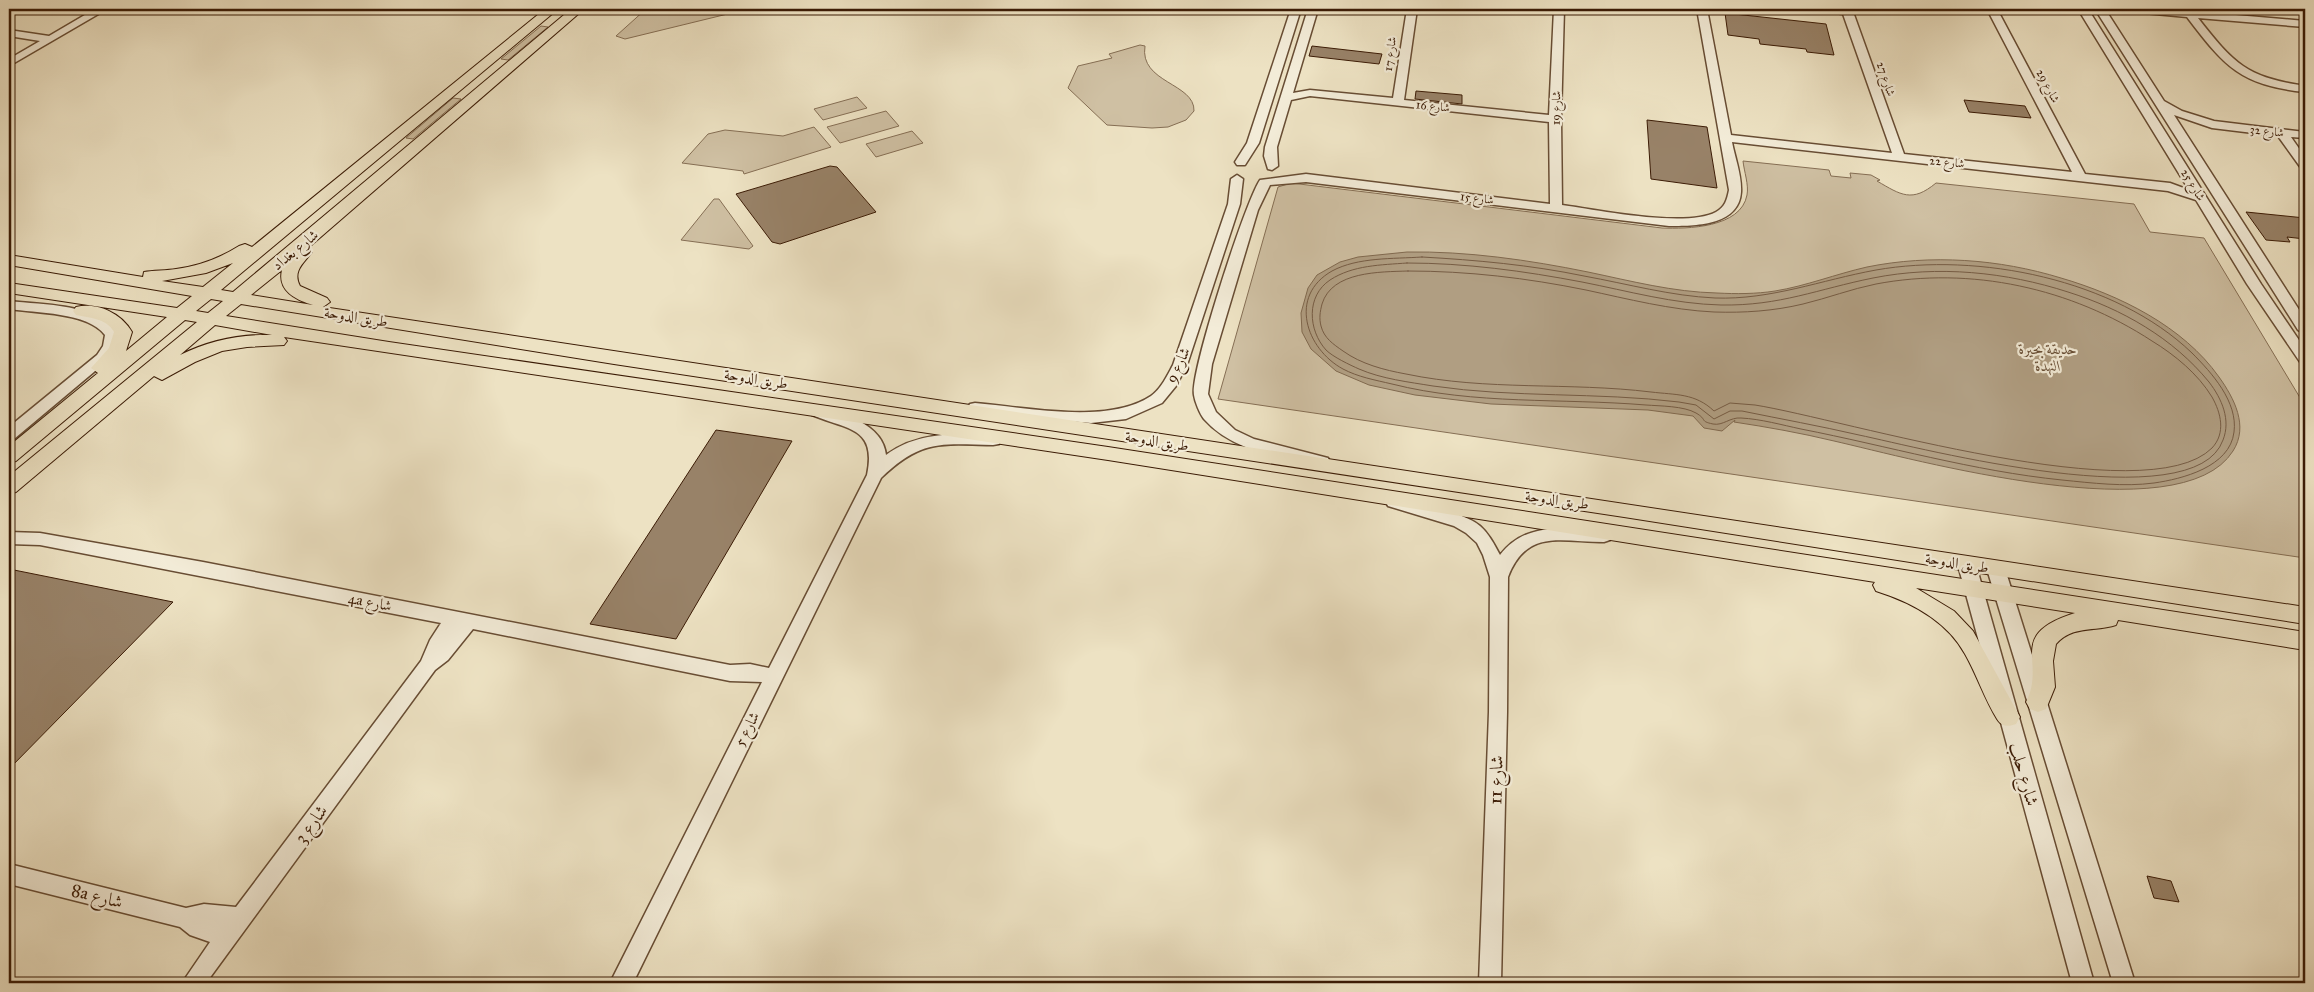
<svg xmlns="http://www.w3.org/2000/svg" width="2314" height="992" viewBox="0 0 2314 992" font-family="'IM FELL Great Primer',Amiri,serif">
<style>
.green{fill:#cfc0a3;stroke:#856e54}
.water{fill:#b09e82;stroke:#816a50}
.lines{fill:none;stroke-linecap:round;stroke-linejoin:round}
.shore{stroke:#765c44;stroke-width:1}
.building{fill:#988268;stroke:#3b1b05}
.minor-casing{stroke:#684d34;stroke-width:3}
.major-casing{stroke:#3b1b05;stroke-width:2}
.minor{fill:#f3ecd8;fill-rule:evenodd}
.major{fill:#ede2c3;fill-rule:evenodd}
.labels{text-anchor:middle;dominant-baseline:central;stroke-width:4.5;stroke-linejoin:round;paint-order:stroke}
.far-street-label{font-size:12px;fill:#3b1b05;stroke:#f3ecd8}
.street-label{font-size:15px;fill:#3b1b05;stroke:#f3ecd8}
.park-label{font-size:15px;font-style:italic;fill:#674d34;stroke:#f3ecd8}
.near-street-label{font-size:18px;fill:#3b1b05;stroke:#f3ecd8}
</style>
<rect width="100%" height="100%" fill="#ede2c3"/>
<filter id="stains"><feTurbulence type="fractalNoise" baseFrequency=".004" numOctaves="4"/><feColorMatrix values="0 0 0 0 .2 0 0 0 0 .09 0 0 0 0 .02 0 0 0 .5 -.17"/></filter>
<radialGradient id="worn" r=".72"><stop offset=".6" stop-color="#630" stop-opacity="0"/><stop offset="1" stop-color="#630" stop-opacity=".3"/></radialGradient>
<path class="green" d="M646,9h102l-123,30 -9,-3z
M541,26l7,1 -40,33 -7,-1z
M1140,45l5,1c-6,37 50,37 49,65l-8,9 -18,7 -16,1 -45,-3 -39,-37 10,-22 34,-8 -3,-4z
M857,97l10,11 -44,12 -9,-11z
M453,98l8,1 -48,40 -7,-1z
M886,111l13,15 -59,17 -13,-16z
M814,127l17,20 -87,27 -1,-3 -61,-8 26,-29 17,-4 58,6z
M912,131l11,12 -47,14 -10,-13z
M1743,161l86,9 2,6 20,2 -1,-5 21,2 9,5 -3,1c24,14 35,22 59,2l198,21 16,28 54,6 101,168v152l-1087,-159 60,-212 13,-4 371,45c25,1 79,0 85,-33 2,-10 -3,-24 -4,-34z
M714,199h5l34,47 -4,3 -68,-9z"/>
<path class="water" d="M1407,252c60,-1 122,8 181,20 43,9 85,20 129,21 19,1 39,1 58,-2 31,-5 61,-17 92,-24 64,-13 132,-8 194,11 58,17 122,48 158,99 15,21 30,49 14,74 -52,83 -320,8 -399,-10 -33,-8 -67,-14 -100,-19l1,-2 -13,11 -18,-3 -11,-12 -45,-6 -157,-6 -76,-9 -46,-10 -33,-14 -25,-22 -9,-17 -1,-19 7,-25 9,-13 23,-13 18,-5z"/>
<g class="lines">
<path class="shore" d="M1422,257c54,3 109,8 162,19 44,8 87,20 131,22 56,2 106,-18 161,-28 102,-18 239,9 316,83 20,20 46,49 42,79 -4,35 -52,47 -80,51 -30,4 -62,0 -92,-3 -89,-9 -174,-34 -261,-51 -19,-4 -40,-10 -60,-11 -11,-1 -18,8 -28,6 -14,-3 -5,-4 -17,-11 -12,-7 -36,-7 -50,-8 -85,-7 -171,0 -254,-21 -17,-4 -34,-7 -49,-15 -37,-20 -55,-73 -11,-98 26,-14 61,-12 90,-14z
M1407,263c59,0 117,8 175,19 46,9 92,22 139,23 59,1 97,-16 152,-27 65,-13 133,-6 195,14 54,17 105,46 141,90 13,17 22,38 14,58 -28,80 -302,8 -364,-5 -39,-9 -78,-16 -117,-24h-12l-16,8 -18,-14 -17,-3c-82,-10 -165,-4 -246,-16 -24,-4 -51,-7 -74,-17 -9,-4 -26,-12 -33,-19 -18,-20 -20,-54 4,-70 23,-15 51,-15 77,-17z
M1408,271c60,0 119,7 178,19 42,9 85,20 128,22 30,1 60,-1 89,-8 25,-6 48,-15 73,-20 95,-18 195,4 276,57 23,14 46,33 60,56 9,16 14,36 0,51 -65,65 -369,-29 -457,-43l-25,-2 -16,8c-19,-18 -38,-16 -63,-19 -82,-10 -164,-1 -245,-18 -22,-4 -45,-10 -63,-23 -10,-7 -19,-13 -22,-25 -2,-8 -1,-14 1,-22 10,-33 58,-32 86,-33z"/>
</g>
<path class="building" d="M1725,13l101,11 8,31 -27,-3 -1,-3 -46,-5 -1,-5 -31,-4z
M1312,46l70,8 -3,10 -70,-8z
M1416,91l46,4v9l-47,-5z
M1964,100l61,6 6,12 -62,-6z
M1647,120l60,7 10,61 -66,-9z
M830,166l7,1 39,45 -96,32 -8,-2 -36,-48z
M2246,212l59,6v21l-18,-2 3,5 -24,-2z
M716,430l76,11 -116,198 -86,-15z
M9,569l164,33 -164,167z
M2147,876l24,5 8,21 -25,-4z"/>
<g class="lines">
<g class="minor-casing">
<path id="minor" d="M95,9h12l-98,57v-7l31,-18 -31,-5v-6l40,6z
M1291,9h10l-42,134 -14,22h-8l-2,-3 12,-19z
M1308,9h10l-25,84 17,-3 83,8 14,-89h10l-13,91 145,15 5,-106h10l-3,110 1,86c36,5 124,23 154,7 9,-5 11,-12 13,-22l-32,-181h10l24,126 161,18 -49,-139 -18,-2 -5,-3h32l52,145 168,18 -85,-163h10l88,165 85,9 19,7 -111,-181h10l173,275 44,65v15l-5,-2 -53,-78 -51,-84 -28,-9 -436,-49c3,16 10,34 9,50 -2,34 -47,34 -72,34l-363,-44 -36,3 -12,25 -46,154 -4,30 8,18 19,18 19,9 74,19 2,4 -2,4 -6,2c-40,-11 -89,-16 -118,-49 -4,-5 -9,-17 -10,-24 -4,-22 51,-193 66,-215l46,-6 244,30 -1,-82 -239,-26 -19,4 -14,47 1,19 -6,4 -4,-1 -4,-13 1,-9z
M2095,9h10l59,92 18,10 32,10 91,11v6l-14,-1 14,20v12l-4,-1 -23,-32 -66,-8 -38,-13 131,204v15l-7,-4z
M2128,9h38l139,12v6l-107,-9c36,46 48,59 107,68v6c-65,-7 -80,-25 -118,-75l-54,-5z
M1237,175l6,4 -3,25 -53,161 -11,21 -14,17 -36,16 -35,4 -121,-11 -3,-4 3,-4 5,-1c50,4 133,22 176,-7 10,-7 16,-20 22,-31l55,-161 3,-25z
M9,301c35,4 89,2 110,34l-2,11 -10,15 -93,78 -5,1v-13l88,-72 6,-9 2,-11c-17,-23 -70,-22 -96,-26z
M817,406c26,7 66,18 69,49 33,-24 68,-21 107,-20l6,1 2,4 -2,4 -6,1c-52,-1 -72,-6 -112,33l-248,505h-23l152,-301 -32,-1 -257,-52 -25,31 -13,10 -229,313h-24l28,-41 -20,-7 -10,-8 -171,-43v-20l177,44 18,-4 32,3 185,-246 9,-21 11,-17 -401,-78 -31,-1v-12l31,1 163,29 527,103 20,-1 19,4 98,-193c10,-48 -19,-45 -55,-60l-3,-4 3,-4z
M1394,496c22,7 70,16 86,30 9,8 14,18 20,29 27,-35 65,-25 104,-25l6,2 2,4 -2,4 -6,2c-43,0 -77,-14 -96,35l-1,135 -6,271h-22l10,-271 1,-135 -7,-22 -6,-12 -11,-10 -12,-7 -66,-20 -2,-4 2,-4z
M1967,559l6,1 3,5 118,418h-22l-114,-418 3,-5z
M1996,562l6,2 3,5 130,414h-22l-126,-414 3,-5z"/>
</g>
<g class="major-casing">
<path id="major" d="M545,9h13l-337,281 12,2 338,-283h13l-276,239 4,4c-8,11 -20,19 -12,34l27,12 3,4 -7,5 1982,300v17l-681,-107 -1010,-153 -373,-60 -15,12 163,26 719,105 1197,185v18l-187,-30 -2,5c-22,7 -43,0 -60,19l-3,17 2,26 -9,22 -8,3 -8,-3 -4,-7c21,-41 -21,-67 49,-89l-159,-25 38,23 19,20 47,86 -4,7c-8,3 -14,3 -19,-5 -13,-21 -20,-44 -32,-65 -18,-33 -54,-52 -89,-63l-3,-6 2,-3 -767,-122 -824,-123 3,4 -3,4 -37,2 -25,4 -27,11 -33,18 -8,-4 -138,116 -7,2v-18l188,-154 -12,-2 -169,141 -7,2v-17l89,-73 -7,-5 18,-20 5,-16c-8,-14 -24,-14 -38,-17l-3,-4 3,-4c21,-5 45,6 56,25l-6,19 41,-34 -158,-24v-10l168,25 15,-12 -183,-31v-10l134,22 1,-5c10,-2 21,-1 32,-3 23,-3 44,-11 63,-23l6,-2 7,3zM233,263l-30,24 -41,-6 44,-8zM282,270c-5,21 14,30 31,35l-62,-10zM211,299l12,2 -15,12 -12,-2zM215,325l57,10c-32,-1 -64,6 -92,20z"/>
</g>
<use href="#minor" class="minor"/>
<use href="#major" class="major"/>
</g>
<g class="labels">
<g class="far-street-label">
<text transform="translate(1390 54) rotate(-83)">شارع 17</text>
<text transform="translate(1886 79) rotate(71)">شارع 27</text>
<text transform="translate(2048 86) rotate(62)">شارع 29</text>
<text transform="translate(1433 106) rotate(6)">شارع 16</text>
<text transform="translate(1556 108) rotate(-89)">شارع 19</text>
<text transform="translate(2267 131) rotate(6)">شارع 32</text>
<text transform="translate(1947 162) rotate(6)">شارع 22</text>
<text transform="translate(2193 185) rotate(58)">شارع 25</text>
<text transform="translate(1477 198) rotate(7)">شارع 15</text>
</g>
<g class="street-label">
<text transform="translate(295 250) rotate(-39)">شارع بغداد</text>
<text transform="translate(356 317) rotate(9)">طريق الدوحة</text>
<text transform="translate(1178 365) rotate(-65)">شارع 9</text>
<text transform="translate(756 379) rotate(9)">طريق الدوحة</text>
<text transform="translate(1157 441) rotate(9)">طريق الدوحة</text>
<text transform="translate(1557 500) rotate(8)">طريق الدوحة</text>
<text transform="translate(1957 563) rotate(9)">طريق الدوحة</text>
<text transform="translate(370 602) rotate(11)">4a شارع</text>
<text transform="translate(747 729) rotate(-63)">شارع 5</text>
</g>
<g class="park-label">
<text x="2048" y="349">حديقة بحيرة<tspan x="2048" dy="17">النهدة</tspan></text>
</g>
<g class="near-street-label">
<text transform="translate(2024 774) rotate(74)">شارع حلب</text>
<text transform="translate(1496 780) rotate(-88)">شارع 11</text>
<text transform="translate(311 824) rotate(-54)">شارع 3</text>
<text transform="translate(97 896) rotate(14)">8a شارع</text>
</g>
</g>
<rect width="2314" height="992" fill="none" stroke="#ede2c3" stroke-width="30"/>
<rect x="10" y="10" width="2294" height="972" fill="none" stroke="#3b1b05" stroke-width="2.5"/>
<rect x="15" y="15" width="2284" height="962" fill="none" stroke="#3b1b05"/>
<rect width="100%" height="100%" filter="url(#stains)"/>
<rect width="100%" height="100%" fill="url(#worn)"/>
</svg>
